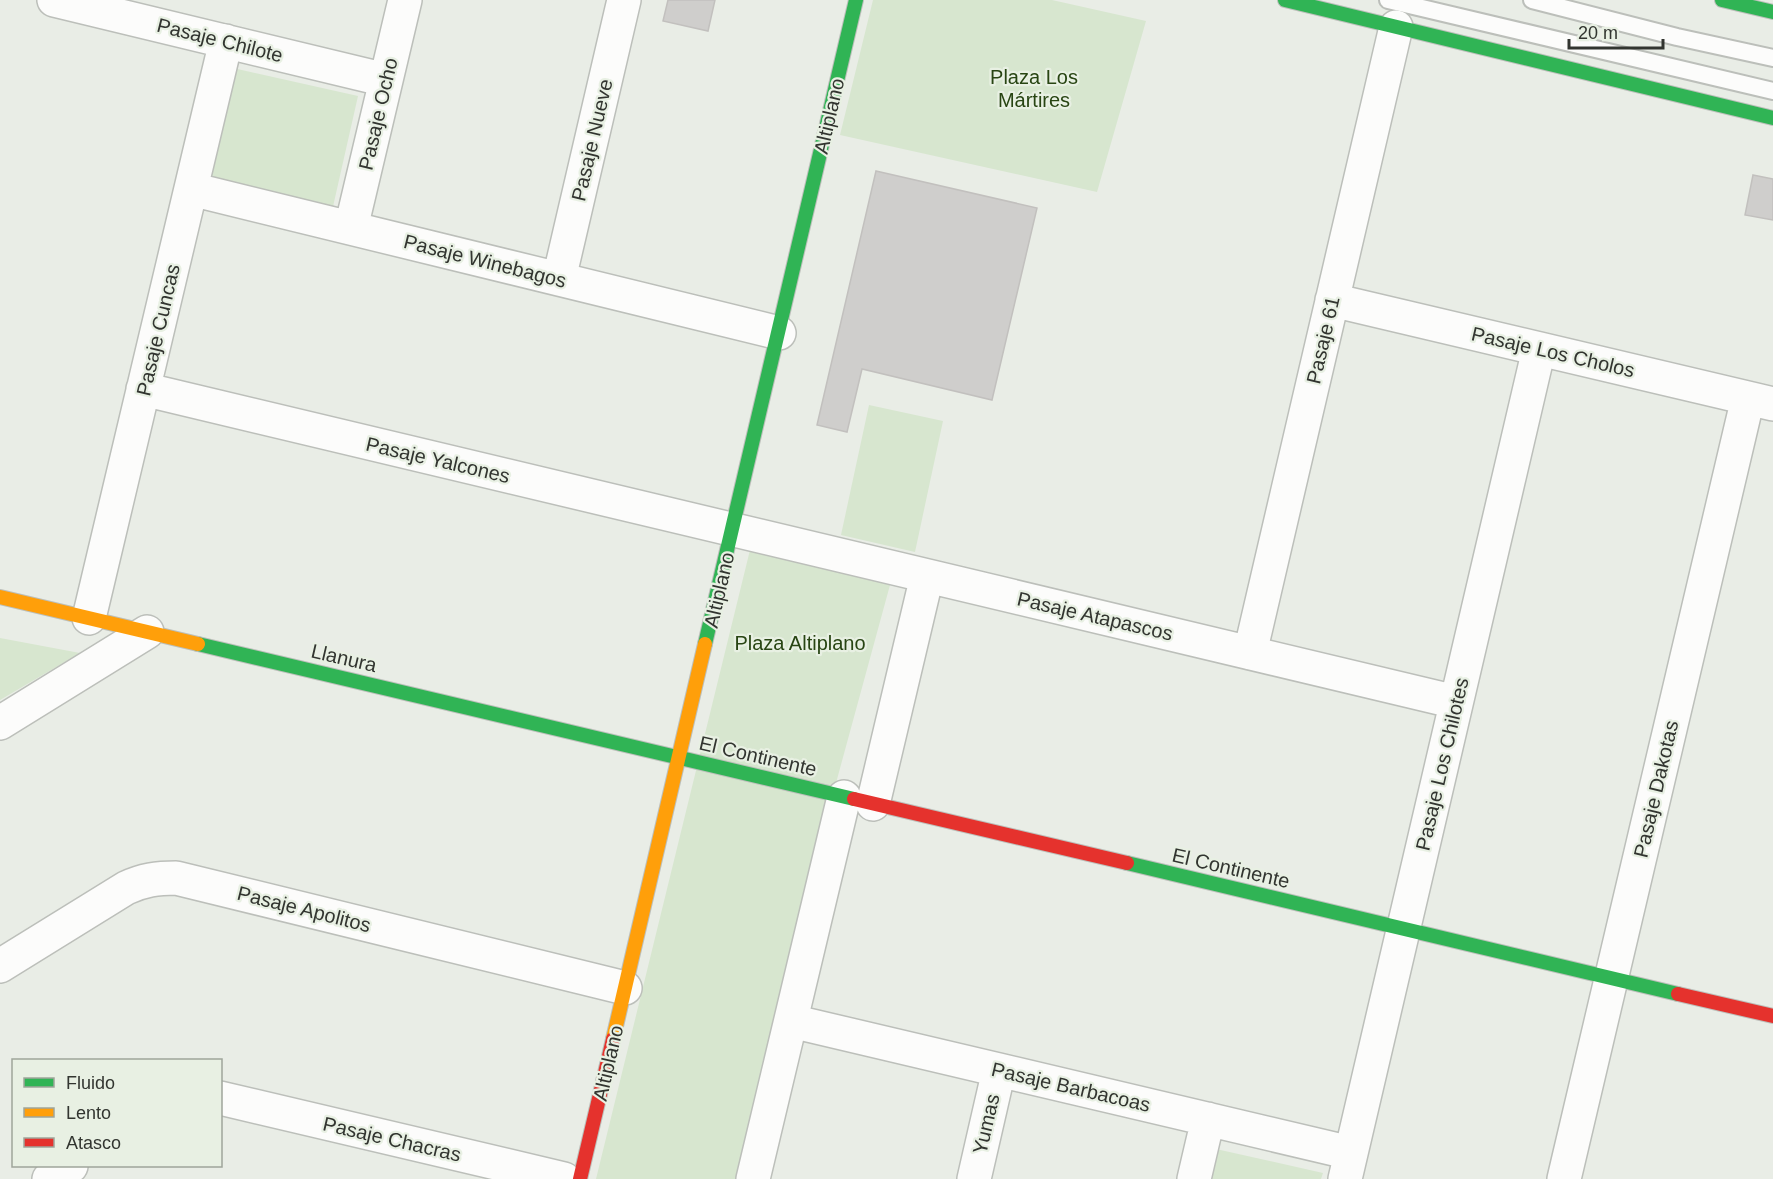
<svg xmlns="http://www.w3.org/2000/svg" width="1773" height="1179" viewBox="0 0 1773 1179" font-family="Helvetica,sans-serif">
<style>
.green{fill:#d7e6cf}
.building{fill:#cfcecc;stroke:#c2c0be;stroke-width:1.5}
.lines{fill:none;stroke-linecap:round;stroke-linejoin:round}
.lane-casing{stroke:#bcbfba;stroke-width:20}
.street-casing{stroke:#bcbfba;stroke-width:36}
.fast-casing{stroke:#bcbfba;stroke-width:16}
.slow-casing{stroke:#bcbfba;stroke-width:16}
.jam-casing{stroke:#bcbfba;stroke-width:16}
.lane{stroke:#fcfcfb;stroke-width:16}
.street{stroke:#fcfcfb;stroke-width:33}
.fast{stroke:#30b455;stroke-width:14}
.slow{stroke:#ff9f0a;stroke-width:14}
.jam{stroke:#e5322d;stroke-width:14}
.labels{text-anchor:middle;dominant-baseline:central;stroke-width:4.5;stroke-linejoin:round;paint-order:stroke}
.street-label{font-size:20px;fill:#323530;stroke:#e8f0e3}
.park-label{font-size:20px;fill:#284513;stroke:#e8f0e3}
</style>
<rect width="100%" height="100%" fill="#e9ede6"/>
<path class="green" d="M873,0h179l94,21 -49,171 -257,-57z
M233,68l125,28 -26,115 -124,-28z
M869,405l74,16 -28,131 -74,-17z
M750,550l140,35 -57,209 -95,385h-142z
M0,638l80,15 -80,47z
M1216,1149l107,24 -2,6h-112z"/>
<path class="building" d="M668,0h47l-7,31 -45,-10z
M876,171l161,37 -45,192 -130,-31 -15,63 -30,-7z
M1753,175l20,4v41l-28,-5z"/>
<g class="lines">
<g class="lane-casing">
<path id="lane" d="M1388,0l385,91
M1532,0l145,37 96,21"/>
</g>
<g class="street-casing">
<path id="street" d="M54,0l332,80
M191,189l588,144
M351,228l54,-228
M559,279l65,-279
M1332,300l441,104
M143,389l1313,313
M89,618l137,-577
M1250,653l146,-626
M0,723l147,-91
M873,804l54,-228
M0,966l126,-78c17,-8 31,-10 50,-10l449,110
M791,1021l560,132
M220,1098l344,81
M49,1179l22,-13
M753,1179l91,-382
M974,1179l25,-109
M1194,1179l14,-60
M1345,1179l194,-830
M1564,1179l184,-781"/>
</g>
<g class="fast-casing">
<path id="fast" d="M1285,0l488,118
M1722,0l51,12
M198,644l656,155
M705,644l151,-644
M1127,863l551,131"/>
</g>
<g class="slow-casing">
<path id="slow" d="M0,597l198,47
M613,1039l92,-395"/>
</g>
<g class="jam-casing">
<path id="jam" d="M854,799l273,64
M1678,994l95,22
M580,1179l33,-140"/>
</g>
<use href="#lane" class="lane"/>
<use href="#street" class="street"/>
<use href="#fast" class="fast"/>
<use href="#slow" class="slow"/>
<use href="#jam" class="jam"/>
</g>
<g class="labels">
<g class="street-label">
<text transform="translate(220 40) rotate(14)">Pasaje Chilote</text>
<text transform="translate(378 114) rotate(-77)">Pasaje Ocho</text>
<text transform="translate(829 116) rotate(-77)">Altiplano</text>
<text transform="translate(592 140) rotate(-77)">Pasaje Nueve</text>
<text transform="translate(485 261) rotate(14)">Pasaje Winebagos</text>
<text transform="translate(158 330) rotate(-77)">Pasaje Cuncas</text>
<text transform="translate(1323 340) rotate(-77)">Pasaje 61</text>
<text transform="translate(1553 352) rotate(13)">Pasaje Los Cholos</text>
<text transform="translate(438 460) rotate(13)">Pasaje Yalcones</text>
<text transform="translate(719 590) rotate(-77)">Altiplano</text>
<text transform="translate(1095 616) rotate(13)">Pasaje Atapascos</text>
<text transform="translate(344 658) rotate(13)">Llanura</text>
<text transform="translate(758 756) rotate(13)">El Continente</text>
<text transform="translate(1442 764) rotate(-77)">Pasaje Los Chilotes</text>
<text transform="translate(1656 789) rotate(-77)">Pasaje Dakotas</text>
<text transform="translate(1231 868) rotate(13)">El Continente</text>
<text transform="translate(304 909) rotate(14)">Pasaje Apolitos</text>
<text transform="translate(608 1063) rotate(-77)">Altiplano</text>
<text transform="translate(1071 1087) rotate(13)">Pasaje Barbacoas</text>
<text transform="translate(986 1124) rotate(-77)">Yumas</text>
<text transform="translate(392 1139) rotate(13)">Pasaje Chacras</text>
</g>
<g class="park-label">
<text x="1034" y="77">Plaza Los<tspan x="1034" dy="23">Mártires</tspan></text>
<text x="800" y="643">Plaza Altiplano</text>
</g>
</g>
<rect x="12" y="1059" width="210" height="108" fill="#e8f0e3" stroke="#9fa59b" stroke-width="1.5"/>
<rect x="24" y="1078" width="30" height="9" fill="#30b455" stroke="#9fa59b" stroke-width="1.5"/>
<text x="66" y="1089" font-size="18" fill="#323530">Fluido</text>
<rect x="24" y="1108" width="30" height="9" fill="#ff9f0a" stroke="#9fa59b" stroke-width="1.5"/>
<text x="66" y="1119" font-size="18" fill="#323530">Lento</text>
<rect x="24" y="1138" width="30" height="9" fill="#e5322d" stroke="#9fa59b" stroke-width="1.5"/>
<text x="66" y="1149" font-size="18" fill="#323530">Atasco</text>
<path d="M1569 39v9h94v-9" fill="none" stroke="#323530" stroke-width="3"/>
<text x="1578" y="39" font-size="18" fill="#323530" stroke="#e8f0e3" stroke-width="4.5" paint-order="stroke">20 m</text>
</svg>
